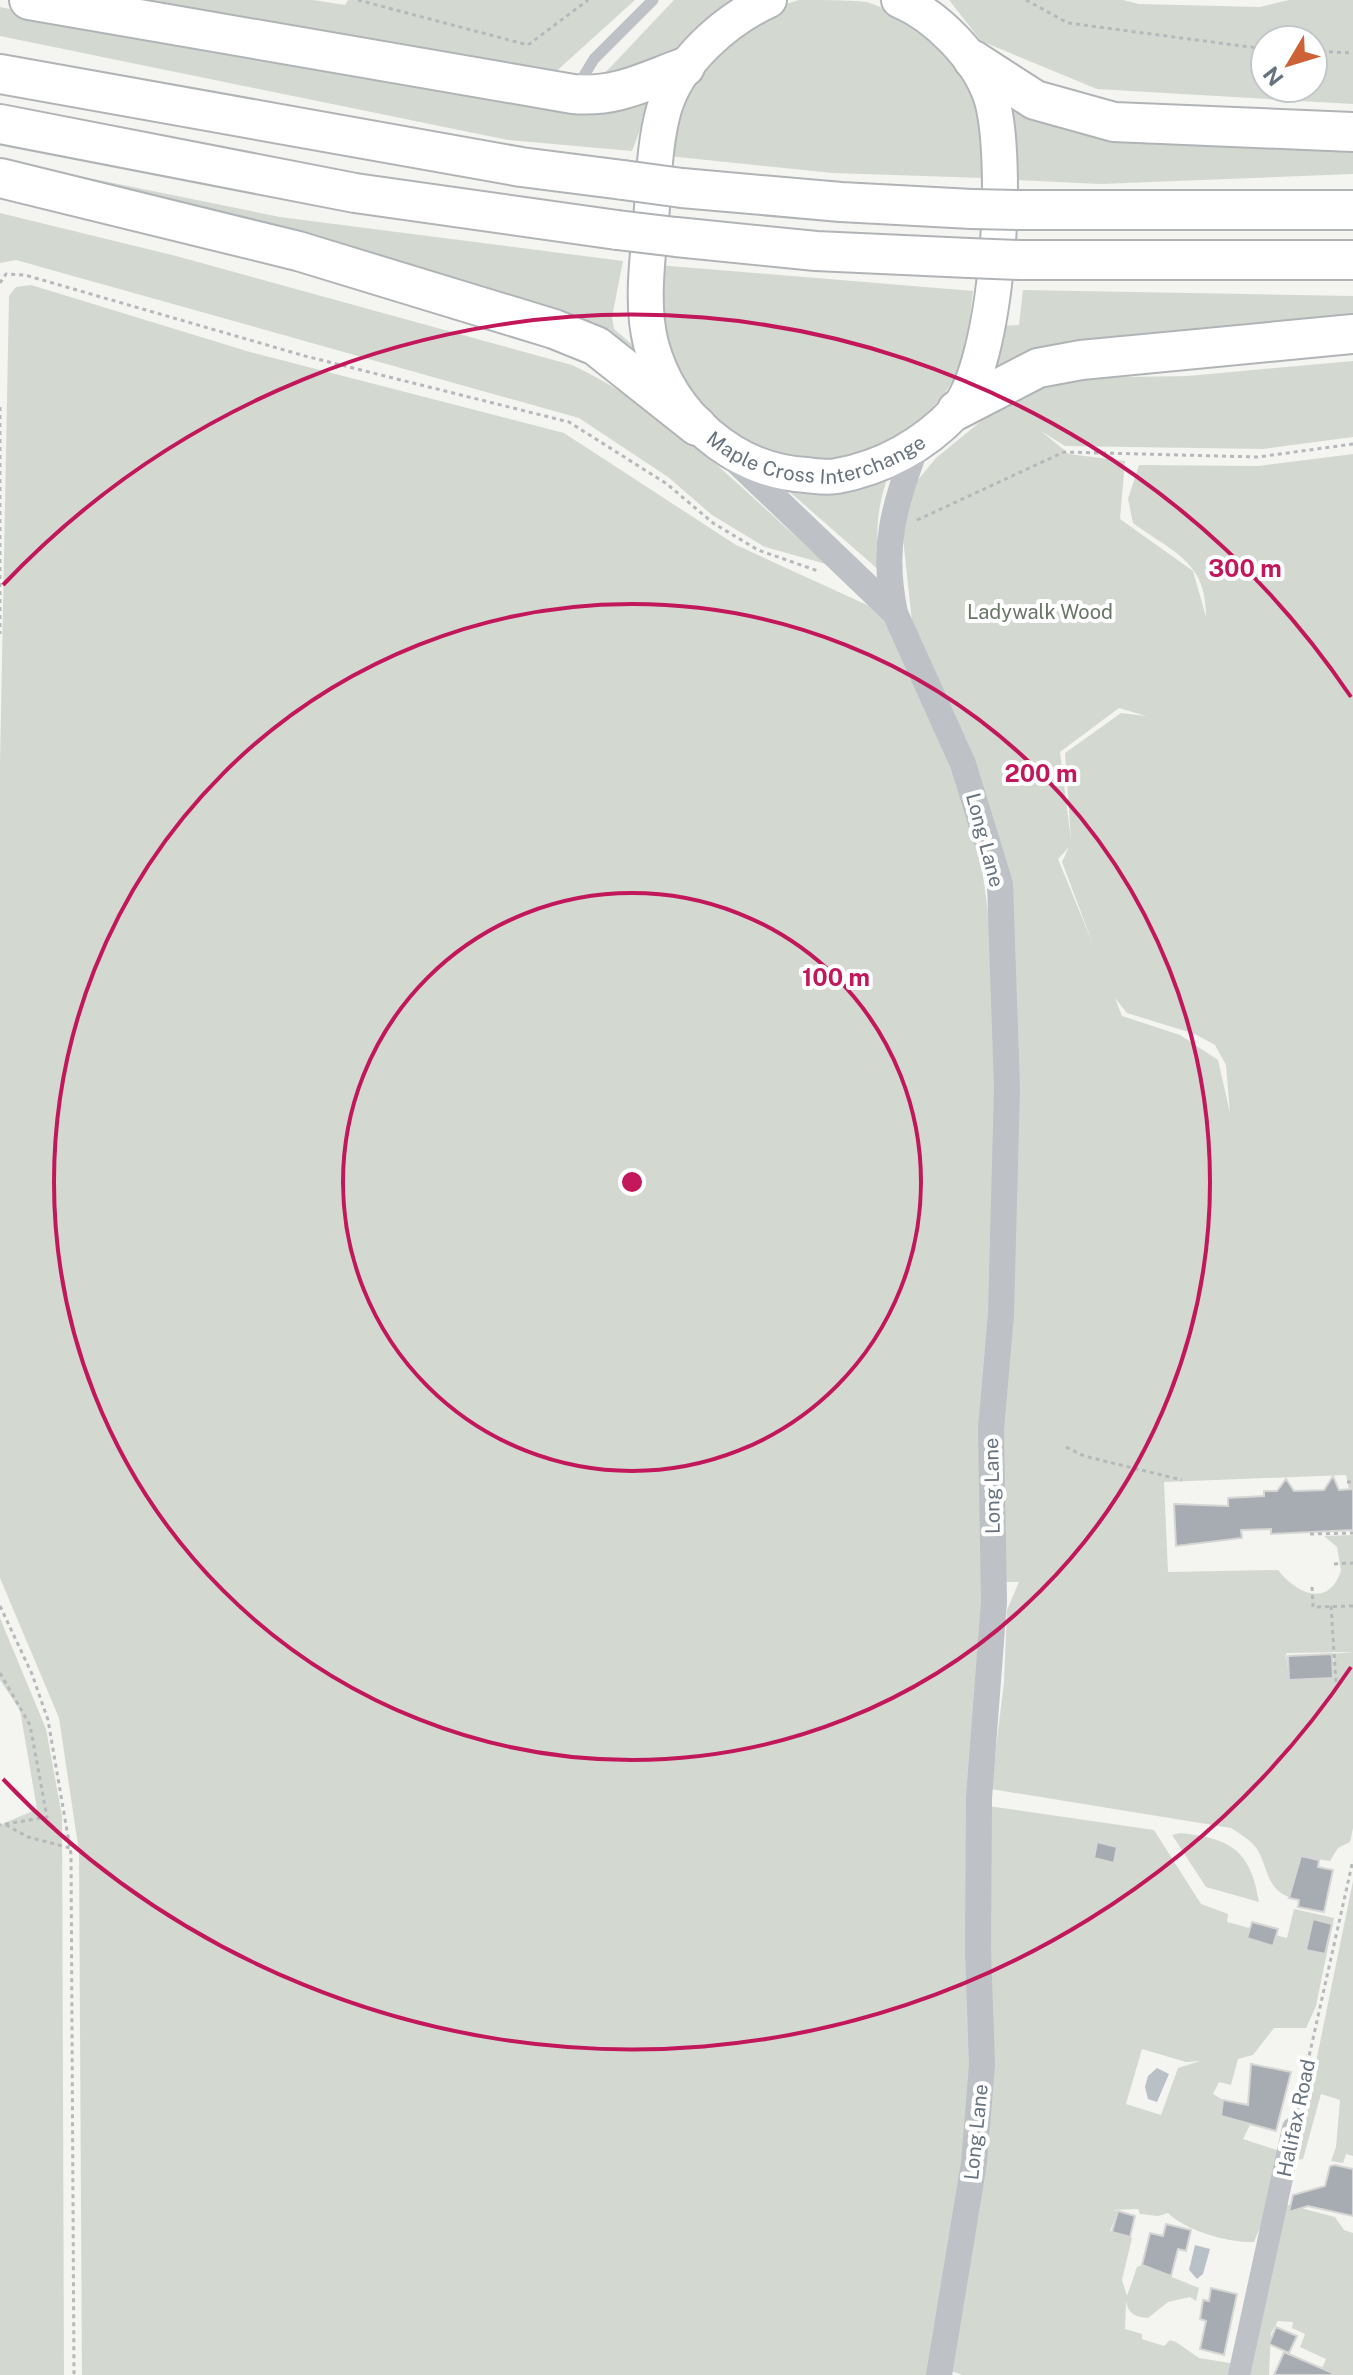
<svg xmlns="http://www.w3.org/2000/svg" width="1353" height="2375" viewBox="0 0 1353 2375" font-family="'Public Sans',sans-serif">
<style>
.green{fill:#d3d9d1;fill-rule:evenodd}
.water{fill:#b9c1c7}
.building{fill:#a6acb1;stroke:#d6d6d4;stroke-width:2}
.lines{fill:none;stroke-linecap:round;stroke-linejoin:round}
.primary-casing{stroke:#b2b5b9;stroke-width:38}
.motorway-casing{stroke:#b1b4b7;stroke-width:42}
.path{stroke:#b6b9bb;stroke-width:3;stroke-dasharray:4 4;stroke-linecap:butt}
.service{stroke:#bec1c5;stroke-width:11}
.minor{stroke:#bec1c5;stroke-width:22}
.tertiary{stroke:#bec1c5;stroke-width:26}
.primary{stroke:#fff;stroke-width:34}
.motorway{stroke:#fff;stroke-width:38}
.motorway-bridge-casing{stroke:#b1b4b7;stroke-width:42;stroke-linecap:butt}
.motorway-bridge{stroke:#fff;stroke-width:38}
.ring{fill:none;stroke:#c2185b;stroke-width:4}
.labels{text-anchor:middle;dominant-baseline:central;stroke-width:8;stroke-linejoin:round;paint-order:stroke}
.street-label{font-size:20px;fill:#67737f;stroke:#fff}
.park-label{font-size:20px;fill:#687765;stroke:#fff}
.centre{fill:#c2185b;stroke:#fff;stroke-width:4}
.ring-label{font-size:24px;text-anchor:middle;font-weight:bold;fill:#c2185b;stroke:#fff;stroke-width:8;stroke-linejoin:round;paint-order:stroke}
</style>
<rect width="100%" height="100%" fill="#f4f4f1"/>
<path class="green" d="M109,0h204l32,5 3,-5h287l-84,76z
M674,0h64l-65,60 -70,15z
M799,0c21,0 48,0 68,2 40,13 89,50 106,91 10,26 10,57 11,85l-151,-5 -165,-17 9,-57 74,-84z
M949,0h174l16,4 121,3 29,-7h64v104l-256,-15 -116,-48zM1265,40h48v48h-48z
M0,7l266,53 190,30 198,3 -22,58 -124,-11 -508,-104z
M1003,92l350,43v39l-253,10 -85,-4 -1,-47z
M0,160l280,57 343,44 -11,56 2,12 26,22 2,15 -642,-198z
M0,213l176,43 396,109c96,45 175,129 254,199l-61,-17 -53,-32 -44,-38 -89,-59 -563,-158 -16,3z
M658,265l315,26c-4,31 -5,66 -23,94 -34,55 -107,91 -172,75 -26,-7 -46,-25 -66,-42 -9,-9 -24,-19 -30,-30 -23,-37 -21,-82 -24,-123z
M31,285l219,67 314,81 172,112 140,64 31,45 47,113 25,78 11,83 7,154 -21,982 -42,311h-852l-3,-523 -20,-134 -59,-140v-813l9,-469 7,-9z
M1023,290l330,6v29l-366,48 13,-47 19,-1z
M1353,361v76l-90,12 -198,-3 -24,-15 28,23 56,7 -5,58 73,52 13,46c1,-56 -34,-65 -73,-94l-5,-24 11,-34 119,1 95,-12v1035h-4l-3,-14 -182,7 4,90 110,-2c18,23 50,39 63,1l-4,-24 -13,-11 29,-1v293l-3,14 -12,6 -8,13 -29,-4 -12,40c-22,-7 -21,-30 -32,-48 -6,-9 -17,-15 -26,-21l-240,-39 13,-107 3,-72 12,-28h-14l-6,-17 8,-680 -94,-254 -11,-102 15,-48 19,-23 66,-54 26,-14 39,-12 121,-2zM1119,708l27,8 -25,-3 -56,40 6,87 -11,-88zM1069,847l-7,15 31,82 -35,-85zM1115,998l12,15 68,21 20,11 11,20 4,48 -12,-53 -38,-25 -58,-19zM1352,1652l-18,2 -1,24 -44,2 -3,-27z
M888,476c-12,35 -13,60 -7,96l-97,-85z
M0,1618l46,111 16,87 2,559h-64v-550l37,-16 -17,-99 -20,-30z
M988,1806l166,24 47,74 27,10 -1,8 60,16 7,-29 40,9 -18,88 -10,22h-32l-21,27 -15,4 -7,26 -12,-3 -6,12 10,6 -2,16 29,9 -7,14 37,12 -17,79h-4l-5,12c-25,1 -68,-11 -86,-29l-10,3 -18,-2 -2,-5 -25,1 5,1 -8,20 22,7 -10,42 5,16 10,-29 5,-2 57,23 -3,13 -6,-4 -22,5 -20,16c-13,-1 -19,-4 -22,-16l-1,27 17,5v5l22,7 6,-6 6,2 23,16 37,6 -4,11h-269l-18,-6 12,-72zM1142,2049l44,13 14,-1 -22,7 -17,47 -35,-11z
M1180,1833c51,5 71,18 79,69l-53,-15 -34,-52z
M1353,1881v275l-7,-2 -3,9 -12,-2 5,-14 4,-47 -19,-6 -18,65 -7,1z
M1281,2203l54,14 9,13 9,3v142h-34l7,-16 -26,-12 5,-13 -13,-6 1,-6 -15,-1 -7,12 -2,42h-22z"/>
<path class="water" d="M1157,2068l12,6 -12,28 -9,-3 -3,-12 3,-11z
M1195,2245l15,4 -7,25 -6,5 -8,-9z"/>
<path class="building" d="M1333,1476l6,14 14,-1v41l-82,4v-5l-30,1 1,8 -66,8 -2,-42 54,2v-8l36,-2v-5h13l9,-12 8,12 30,-1z
M1332,1654l1,24 -44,2 -1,-24z
M1097,1842l20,5 -3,16 -20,-5z
M1301,1856l18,4 -1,7 15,3 -9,42 -26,-5 1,-7 -10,-2z
M1313,1919l19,5 -7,30 -19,-4z
M1252,1922l26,7 -5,17 -26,-8z
M1251,2064l40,8 -15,59 -55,-15 2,-16 25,5z
M1335,2165l18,4v47l-45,-10 -19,6 4,-17 32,-9 5,-20z
M1118,2211l17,5 -5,21 -18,-5z
M1166,2224l25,6 -5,21 -8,-2 -7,27 -29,-11 8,-32 13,3z
M1211,2288l26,6 -13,61 -24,-6 6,-28 -6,-2 3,-19 6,1z
M1276,2327l21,9 -8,17 -20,-9z
M1284,2352l53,23h-63z"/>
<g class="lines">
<g class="primary-casing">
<g id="primary">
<path id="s1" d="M769,0c-43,20 -91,61 -105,109 -9,32 -10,66 -12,98 -3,44 -12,94 -1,137 19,71 82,127 155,131 10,1 22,3 31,1 45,-8 87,-31 118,-64 44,-46 55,-256 36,-315 -13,-39 -54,-81 -92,-97"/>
</g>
</g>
<g class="motorway-casing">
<path id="motorway" d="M29,0l544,94c43,4 73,-13 112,-27
M973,60l62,40 79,22 239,10
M0,74l521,93 102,13
M0,124l355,69 262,37
M0,178l298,73 256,78 42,17 101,80
M682,188l159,14 131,7
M1022,210h331
M676,237l140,14 153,7
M1020,260h333
M957,410l81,-42 43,-8 272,-26"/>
</g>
<path class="path" d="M358,0l170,45 60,-45
M1026,0l42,23 197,26
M1313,51l40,2
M0,283l6,-9 19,1 280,81 264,66 98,62 46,39 45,27 60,21
M0,407v227
M917,520l147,-68 194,5 95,-13
M1066,1447l18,9 98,24
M1347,1482h6
M1310,1534l43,-1
M1334,1564l19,-1
M1312,1587l1,20 40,-1
M0,1606l32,68 16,46 23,134 3,521
M1331,1606l5,76
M0,1673l30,52 17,92 -47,8
M6,1825l22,12 42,11
M1297,2110l56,-250"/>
<path class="service" d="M577,87l17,-28 59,-59"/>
<path class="minor" d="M1239,2375l54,-247"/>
<path class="tertiary" d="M917,444c-23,63 -36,102 -22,169l68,151 37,120 7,204 -6,226 -10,115 3,173 -15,196 -1,151 4,116 -8,98 -35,212
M733,458l162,155"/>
<use href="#primary" class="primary"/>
<use href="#motorway" class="motorway"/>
<g class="motorway-bridge-casing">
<path id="motorway-bridge" d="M623,180l59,8
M972,209l50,1
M617,230l59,7
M969,258l51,2"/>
</g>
<use href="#motorway-bridge" class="motorway-bridge"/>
</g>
<g class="ring">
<circle cx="632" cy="1182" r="289"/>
<circle cx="632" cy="1182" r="578"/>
<path d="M1351 1667A867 867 0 0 1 3 1779M3 585A867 867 0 0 1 1351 697"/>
</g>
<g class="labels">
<g class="street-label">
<text stroke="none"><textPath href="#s1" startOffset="618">Maple Cross Interchange</textPath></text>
<text transform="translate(985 840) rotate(75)">Long Lane</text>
<text transform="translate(992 1486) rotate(-91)">Long Lane</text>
<text transform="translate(1296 2118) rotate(-78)">Halifax Road</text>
<text transform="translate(976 2132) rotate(-84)">Long Lane</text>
</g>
<g class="park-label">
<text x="1040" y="612">Ladywalk Wood</text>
</g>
</g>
<circle cx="632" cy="1182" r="12" class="centre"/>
<g class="ring-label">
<text x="1245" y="577">300 m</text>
<text x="1041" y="782">200 m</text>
<text x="836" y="986">100 m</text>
</g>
<g transform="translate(1289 64) rotate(232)"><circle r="38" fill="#ffffff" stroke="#c2c7cc" stroke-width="2"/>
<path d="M0-6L14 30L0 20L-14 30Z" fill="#ce6237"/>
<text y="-12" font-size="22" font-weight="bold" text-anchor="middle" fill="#67737f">N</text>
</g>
</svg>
